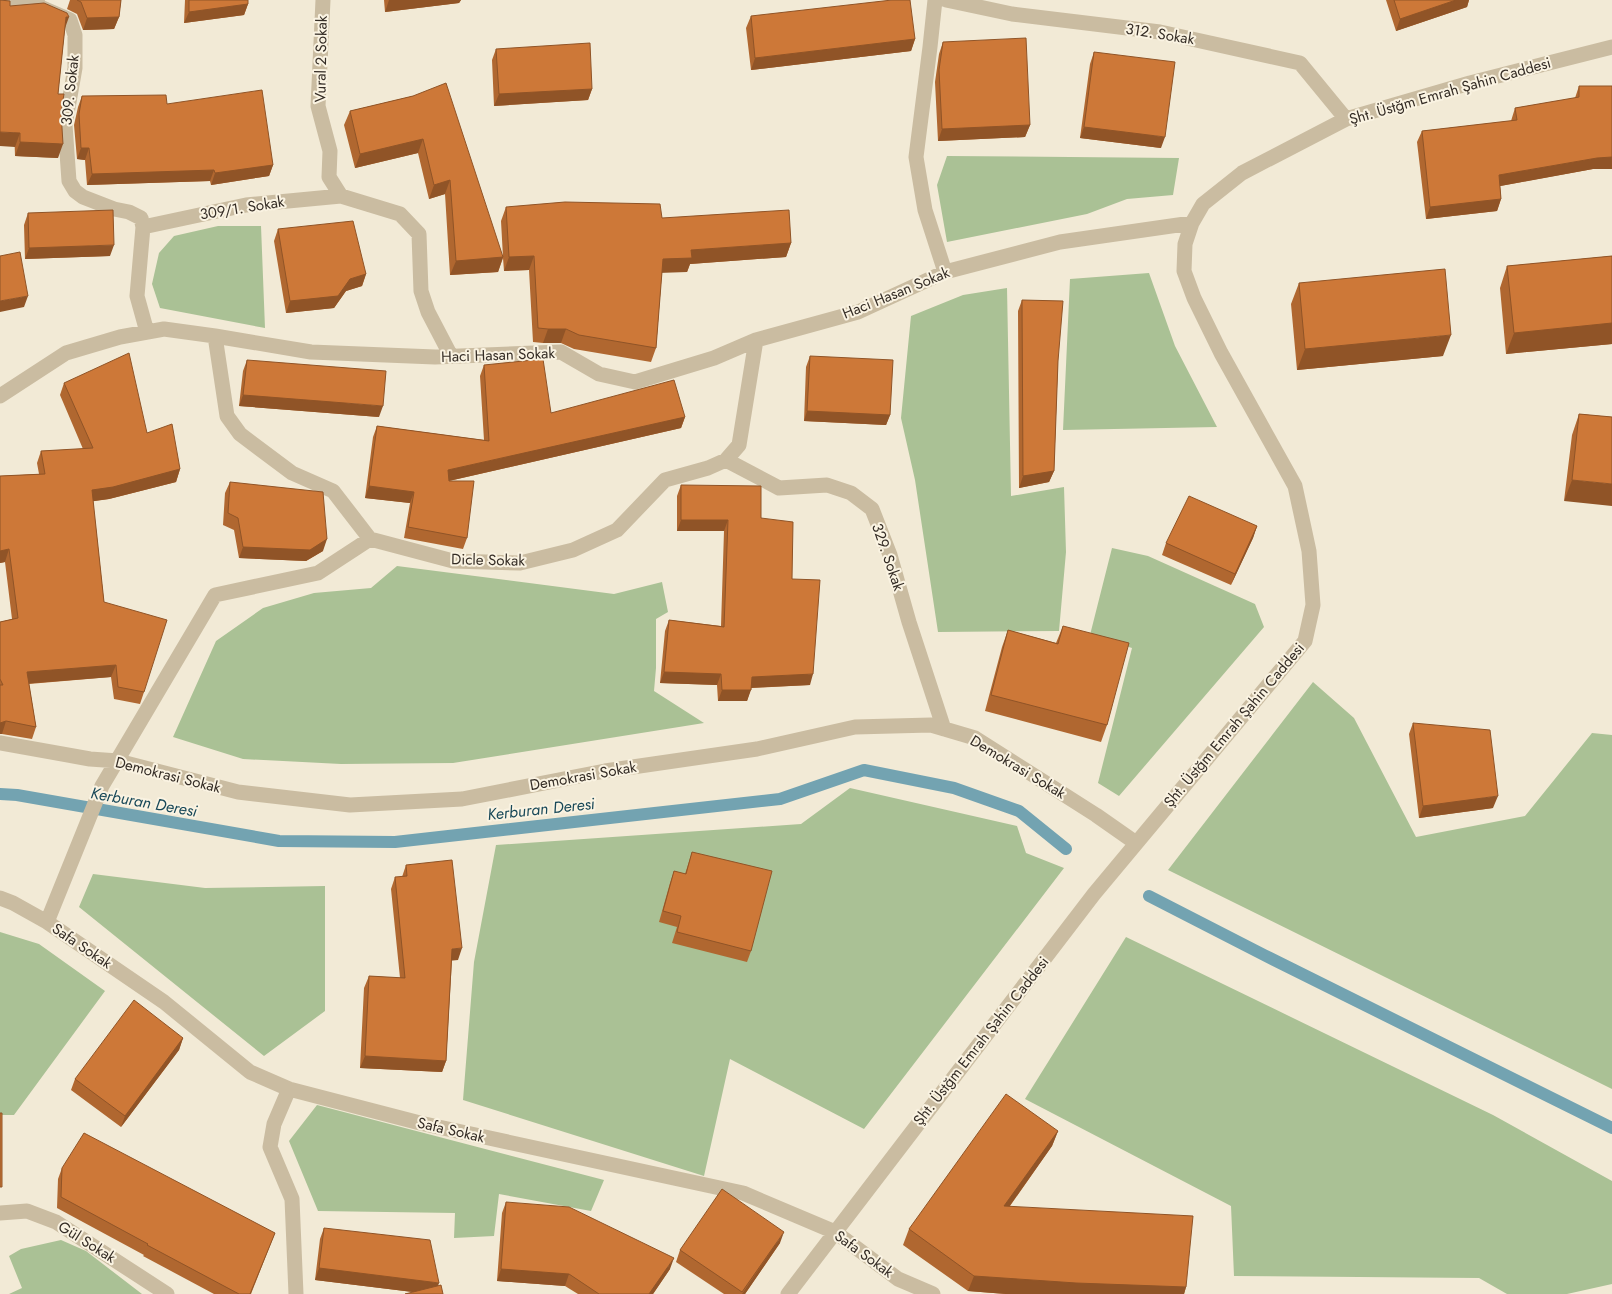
<svg xmlns="http://www.w3.org/2000/svg" width="1612" height="1294" viewBox="0 0 1612 1294" font-family="Jost,sans-serif">
<style>
.green{fill:#aac195}
.lines{fill:none;stroke-linecap:round;stroke-linejoin:round}
.stream{stroke:#73a3b1;stroke-width:12}
.minor{stroke:#cabca1;stroke-width:15}
.wall{fill:#b06730}
.shaded-wall{fill:#905427}
.building{fill:#cd7838;stroke:#905427}
.labels{text-anchor:middle;dominant-baseline:central;stroke-width:4;stroke-linejoin:round;paint-order:stroke}
.street-label{font-size:15px;fill:#342c25;stroke:#faf3e2}
.water-label{font-size:16px;font-style:italic;fill:#184858;stroke:#faf3e2}
</style>
<rect width="100%" height="100%" fill="#f2ead6"/>
<path class="green" d="M947,156l232,2 -6,37 -46,4 -40,15 -140,28 -10,-57z
M218,226h43l4,102 -105,-20 -8,-24 7,-31 15,-17z
M1149,273l26,73 42,81 -154,3 7,-151z
M1007,288l4,208 53,-9 2,65 -7,79 -121,1 -23,-152 -14,-62 10,-102 52,-21z
M1112,548l36,8 107,48 9,23 -145,169 -21,-13 34,-135 -42,-13z
M397,566l217,28 48,-12 6,30 -12,7v49l-2,23 50,32 -251,40 -112,1 -98,-5 -70,-22 43,-96 47,-33 51,-15 57,-5z
M1313,682l41,36 62,119 109,-21 67,-83 20,2v354l-444,-219z
M850,788l167,38 9,27 38,15 -200,261 -134,-70 -26,117 -241,-76 11,-138 22,-117 305,-21z
M93,874l112,14 120,-2v125l-61,45 -185,-149z
M0,932l39,12 66,47 -91,124h-14z
M1126,937l367,178 119,66v103l-45,10h-60l-28,-16 -245,-2 -3,-70 -206,-107z
M317,1105l287,75 -13,31 -92,-17 -5,42 -40,2 1,-25 -137,-2 -29,-70z
M61,1240l25,11 56,43h-133l13,-6 -13,-32 12,-7z"/>
<g class="lines">
<path class="stream" d="M0,794l17,1 262,46 116,1 385,-43 84,-29 90,18 65,23 47,38
M1149,896l115,59 348,173"/>
<path class="minor" d="M36,0l4,7 30,13 5,15v33l-10,57 4,56 6,10 8,6 31,12 15,3 12,6 2,9 -6,69 10,36
M323,0l-5,106 12,45 -1,26 12,19 59,18 19,20 2,57 7,21 23,44
M935,0l-5,47 -14,110 9,53 20,62
M946,0l66,14 148,18 140,31 46,56
M0,5h8l18,-5
M143,227l103,-22 95,-9
M215,336l12,80 13,18 52,39 41,18 37,48 83,22 67,2 53,-13 44,-20 48,-50 43,-12 18,-8 13,-15 17,-105
M0,396l66,-43 54,-16 44,-8 51,7 96,16 124,5 126,-5 38,22 36,8 79,-24 42,-18 102,-28 87,-40 115,-30 132,-19
M726,460l53,28 48,-3 24,8 21,16 18,46 19,67 35,107
M0,743l90,16 28,2 120,31 112,13 112,-6 143,-28 152,-22 98,-22 76,-2 44,13 121,77 40,28
M0,898l13,5 34,19 117,80 86,70 39,17 131,34 323,70 92,39 63,47 35,15
M47,922l55,-136 113,-191 103,-22 52,-34
M289,1089l-15,35 -4,23 22,52 4,95
M0,1213l27,-2 29,11 111,72
M788,1294l306,-400 211,-253 8,-36 -4,-54 -14,-65 -74,-133 -27,-55 -10,-27 1,-27 7,-21 11,-19 39,-31 104,-54 124,-36 142,-36"/>
</g>
<path class="wall" d="M70,0h51l-2,17 -5,12 -31,1 -6,-16 -10,-5z
M185,0h63v4l-4,11 -60,8z
M384,0h77l-2,3 -74,9z
M1386,0h83l-2,7 -71,24z
M10,6l55,21 -7,67 3,18 -3,46 -43,-2z
M751,16l164,23 -4,12 -160,19 -5,-42z
M943,42l87,83 -5,12 -87,4 -3,-59 4,-28z
M496,49l96,40 -4,11 -94,6 -2,-46z
M1094,52l67,96 -81,-10 10,-74z
M1579,86h33v83h-19l-93,17 1,13 -4,12 -71,8 -9,-77 5,-11 89,-10 4,-13 60,-10z
M82,96l85,8 106,61 -4,11 -58,9 -1,-4 -123,4 -2,-25 -8,-1 -3,-34 4,-18z
M413,96l90,161 -2,-36 5,-14 156,11 129,25 -5,14 -96,7 -3,8h-25l-6,76 -5,14 -77,-13 -13,-6h-18l-10,-1 -4,-72 -25,1 -1,-13 -5,14 -48,3 -5,-81 -16,5 -11,-46 -63,15 -11,-43 6,-14z
M28,213l82,43 -85,3 -1,-34z
M278,229l88,45 -4,12 -16,5 -12,17 -48,5 -12,-72z
M1612,256v88l-106,10 -6,-66 7,-22z
M1299,283l144,73 -146,14 -6,-66z
M1022,300l36,61 -4,110 -5,11 -30,6 -1,-177z
M810,356l80,59 -4,10 -82,-4 2,-54z
M247,360l132,57 -140,-11 4,-35z
M484,365l67,48 134,4 -4,11 -232,53 18,57 -4,11 -59,-11 6,-35 -45,-5 8,-61 4,-11 107,14 -4,-64z
M64,383l83,50 33,36 -4,13 -67,17 -16,2 11,101 40,90 -4,12 -26,-5 -3,-22 -82,7 7,43 -4,12 -30,-5h-2v-112l12,-3 -7,-57 -5,1v-87l39,-2 -2,-11 4,-12 42,-2 -23,-54z
M1579,414l33,3 -48,84 8,-66z
M230,482l93,69 -17,10 -67,-3 -5,-28 -11,-5 2,-32z
M681,485l80,33 31,61 18,106 -59,3 -4,13h-29l-1,-16 -57,-2 5,-52 4,-11 52,6 3,-95h-47v-35z
M1257,526l-4,12 -22,47 -69,-30 4,-12z
M1063,626l44,99 -6,17 -116,-31 17,-64 6,-17 48,13z
M1413,723l80,85 -74,10 -10,-84z
M692,852l59,99 -4,11 -75,-19 5,-16 -18,-5 11,-39 4,-12 11,3z
M406,865l52,95h-6l-6,101 -4,11 -82,-4 4,-80 5,-12 31,2 -9,-89 4,-12h7z
M183,1038l-4,12 -58,77 -50,-37 4,-11z
M1058,1131l-6,15 -42,60 176,81 -2,7h-178l-38,-3 -65,-46 6,-16z
M62,1168l213,65 -24,61h-37l-71,-38 1,-1 -87,-47 1,-29z
M506,1202l164,67 -17,25h-75l-13,-8 -68,-5 5,-68z
M324,1228l114,57 -25,7 -98,-12 5,-41z
M780,1243l-35,51h-21l-48,-32 4,-12z"/>
<path class="shaded-wall" d="M389,0h72l-2,3 -74,9z
M1456,0h13l-2,7 -71,24 4,-12z
M248,4l-4,11 -60,8 5,-11z
M66,17h3l-5,14z
M119,17l-5,12 -31,1 4,-12z
M915,39l-4,12 -160,19 4,-12z
M592,89l-4,11 -94,6 5,-12z
M1030,125l-5,12 -87,4 4,-12z
M1084,127l81,10 -4,11 -81,-10z
M0,132l20,1 -5,14 -15,-1z
M423,139l-5,14 -63,15 5,-14z
M20,142l43,2 -5,14 -43,-2z
M81,148h8l-4,12 -8,-1z
M1612,157v12h-19l-98,18 4,-12 98,-17z
M273,165l-4,11 -58,9 4,-12z
M214,170l-4,11 -123,4 5,-11z
M450,180l-5,14 -16,5 5,-14z
M1501,199l-4,12 -71,8 4,-12z
M791,243l-5,14 -96,7 -3,8 -29,1 5,-14 28,-9z
M114,245l-4,11 -85,3 4,-11z
M534,256l-5,14 -25,1 5,-14z
M503,257l-5,15 -48,3 6,-14z
M366,274l-4,12 -16,5 -12,17 -48,5 4,-12 60,-22z
M28,296l-4,11 -24,5v-11z
M1612,323v21l-106,10 8,-21z
M548,329h18l-5,14h-18z
M1451,335l-8,21 -146,14 8,-21z
M243,395l140,11 -4,11 -140,-11z
M807,411l83,4 -4,10 -82,-4z
M685,417l-4,11 -237,54 4,-12z
M180,469l-4,13 -67,17 -21,3 4,-12z
M1054,471l-5,11 -30,6 4,-12z
M1572,480l40,4v22l-48,-5z
M369,486l45,6 -4,11 -45,-5z
M681,520h47l-4,11h-47z
M1257,526l-4,12 -22,47 4,-11z
M327,539l-4,12 -17,10 -67,-3 4,-11z
M9,549l-4,13 -5,1v-12z
M116,665l-5,12 -89,7 5,-12z
M664,672l57,2 -4,11 -57,-2z
M813,674l-3,11 -62,3 4,-11z
M722,690h29l-4,11h-29z
M6,721l-4,13h-2v-11z
M1498,796l-5,12 -74,10 4,-12z
M462,948l-4,12 -10,1 4,-12z
M183,1038l-4,12 -58,77 4,-11z
M365,1056l81,5 -4,11 -82,-4z
M1058,1131l-6,15 -53,75 5,-15z
M784,1232l-4,11 -35,51h-3z
M674,1258l-4,11 -17,25h-4z
M319,1268l120,15 -4,11h-6l-114,-14z
M501,1269l68,5 -4,12 -68,-5z
M974,1276l212,11 -2,7h-178l-38,-3z"/>
<path class="building" d="M0,0l10,1v5l34,-3 23,10 2,4h-3l-8,77h6l-3,18 2,32 -43,-2v-9l-20,-1z
M77,0h44l-2,17 -32,1 -6,-16z
M189,0h59v4l-59,8z
M892,0h18l5,39 -160,19 -4,-42z
M1394,0h62l-56,19z
M1026,38l4,87 -88,4 -3,-59 4,-28z
M590,43l2,46 -93,5 -3,-45z
M1094,52l81,10 -10,75 -81,-10z
M446,83l57,174 -47,4 -6,-81 -16,5 -11,-46 -63,15 -10,-43 63,-15z
M1579,86h33v71l-15,1 -98,17 2,24 -71,8 -8,-76 95,-11 -2,-12 64,-11z
M262,90l11,75 -58,8 -1,-3 -122,4 -3,-26h-8l-2,-34 3,-18 84,-1 1,9z
M565,202l95,2 2,14 127,-8 2,33 -100,7 1,8 -29,1 -7,89 -77,-13 -13,-6h-18l-10,-1 -4,-72 -25,1 -3,-50z
M113,210l1,35 -85,3 -1,-35z
M353,221l13,53 -16,5 -12,17 -48,5 -12,-72z
M20,252l8,44 -28,5v-45z
M1612,256v67l-98,10 -7,-67z
M1445,269l6,66 -146,14 -6,-66z
M1022,300l41,1 -5,60 -4,110 -31,5z
M129,353l18,80 25,-9 8,45 -67,18 -21,3 12,112 63,18 -23,72 -26,-5 -2,-22 -89,7 9,55 -30,-6 -6,2v-38h3l-3,-6v-57l18,-4 -9,-69 -9,2v-75l45,-2 -4,-23 52,-3 -29,-65z
M810,356l83,4 -3,55 -83,-4z
M543,359l8,54 123,-33 11,37 -237,53 1,11h25l-7,57 -59,-11 6,-35 -45,-6 8,-60 112,15 -5,-76z
M247,360l139,11 -3,35 -140,-11z
M1579,414l33,3v67l-40,-4z
M230,482l93,10 4,47 -17,11 -67,-3 -5,-29 -10,-5z
M681,485l80,1v32l32,4 -1,57 28,1 -7,94 -61,3 -1,13h-29l-1,-16 -57,-2 5,-52 55,7 4,-107h-47z
M1189,496l68,30 -22,48 -69,-31z
M1063,626l66,17 -22,82 -116,-30 17,-65 50,14z
M1413,723l77,7 8,66 -75,10z
M692,852l80,19 -21,80 -74,-19 4,-16 -18,-5 11,-40 12,3z
M452,860l10,88 -10,1 -6,112 -81,-5 4,-80 36,2 -10,-101 12,-1 -1,-11z
M134,1000l49,38 -58,78 -50,-37z
M1006,1094l52,37 -54,75 189,10 -7,71 -110,-4 -102,-7 -65,-47z
M0,1113h2v74h-2z
M84,1133l191,100 -25,61h-11l-92,-49 1,-1 -87,-47 1,-29z
M722,1189l62,43 -42,60 -62,-42z
M506,1202l63,5 105,51 -25,36h-50l-30,-20 -68,-5z
M324,1228l106,12 9,43 -120,-15z
M441,1285l2,9h-38z"/>
<g class="labels">
<g class="street-label">
<text transform="translate(1160 34) rotate(9)">312. Sokak</text>
<text transform="translate(321 59) rotate(-89)">Vural 2 Sokak</text>
<text transform="translate(70 90) rotate(-84)">309. Sokak</text>
<text transform="translate(1450 91) rotate(-16)">Şht. Üstğm Emrah Şahin Caddesi</text>
<text transform="translate(242 208) rotate(-9)">309/1. Sokak</text>
<text transform="translate(896 293) rotate(-22)">Haci Hasan Sokak</text>
<text transform="translate(498 355) rotate(-2)">Haci Hasan Sokak</text>
<text transform="translate(888 557) rotate(71)">329. Sokak</text>
<text transform="translate(488 560) rotate(1)">Dicle Sokak</text>
<text transform="translate(1234 725) rotate(-50)">Şht. Üstğm Emrah Şahin Caddesi</text>
<text transform="translate(1018 767) rotate(31)">Demokrasi Sokak</text>
<text transform="translate(168 775) rotate(14)">Demokrasi Sokak</text>
<text transform="translate(583 776) rotate(-10)">Demokrasi Sokak</text>
<text transform="translate(82 946) rotate(34)">Safa Sokak</text>
<text transform="translate(981 1041) rotate(-52)">Şht. Üstğm Emrah Şahin Caddesi</text>
<text transform="translate(451 1130) rotate(13)">Safa Sokak</text>
<text transform="translate(87 1242) rotate(32)">Gül Sokak</text>
<text transform="translate(864 1254) rotate(36)">Safa Sokak</text>
</g>
<g class="water-label">
<text transform="translate(144 802) rotate(10)">Kerburan Deresi</text>
<text transform="translate(541 809) rotate(-6)">Kerburan Deresi</text>
</g>
</g>
</svg>
